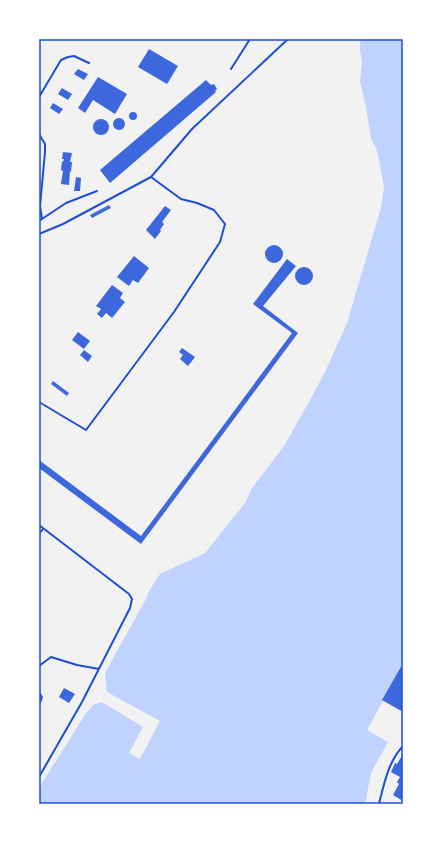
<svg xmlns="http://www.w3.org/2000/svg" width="442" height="843" viewBox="0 0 442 843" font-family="Commissioner,sans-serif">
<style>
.water{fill:#bfd3fe}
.pier{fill:#f2f2f2}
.building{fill:#3d67dc}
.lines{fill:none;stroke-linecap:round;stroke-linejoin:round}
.service{stroke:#1d4ed8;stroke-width:2}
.neatline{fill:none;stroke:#1d4ed8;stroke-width:1.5}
</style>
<rect width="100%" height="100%" fill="#f2f2f2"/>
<path class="water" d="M360,39h43v627h-1l-35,64 21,12 -17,31 -6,31h-326v-13l3,-8 43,-68 8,-10 9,-3 5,-10 -2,-19 41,-74 3,-8 11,-17 45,-21 40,-50 7,-15 32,-42 25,-44 17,-32 21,-47 34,-115 3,-21 -6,-32 -2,-7 -5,-9 -5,-32 -6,-26 2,-19 -2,-11z"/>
<path class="pier" d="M107,692l53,29 -20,38 -11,-6 14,-26 -41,-25z"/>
<path class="building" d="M149,49l29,17 -11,18 -29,-17z
M78,69l10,5 -4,6 -10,-6z
M98,77l29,17 -12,20 -22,-14 -8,13 -7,-5z
M206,80l5,5 3,-1 3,5 -2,2 1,1 -106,91 -10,-13z
M62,88l10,6 -4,6 -10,-6z
M53,103l10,6 -4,5 -9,-6z
M129 116a4 4 0 1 1 8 0a4 4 0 1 1-8 0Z
M113 124a6 6 0 1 1 12 0a6 6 0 1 1-12 0Z
M93 127a8 8 0 1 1 16 0a8 8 0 1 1-16 0Z
M63,152l9,1 -2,9h2l-1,10 -1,-1 -1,14 -8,-1 2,-13 -2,-1 1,-9 1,1 1,-3h-2z
M76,177l5,1 -1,13h-6z
M109,205l2,3 -19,10 -2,-3z
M165,206l6,4 -9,12 2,2 -4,6 1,1 -6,8 -9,-9z
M265 254a9 9 0 1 1 18 0a9 9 0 1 1-18 0Z
M134,256l15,12 -11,15 -5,-3 -4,6 -12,-9z
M287,259l9,7 -33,40 35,27 -157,211 -102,-76v-8l102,76 151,-203 -39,-29z
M295 276a9 9 0 1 1 18 0a9 9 0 1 1-18 0Z
M112,285l11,8 -3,5 5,4 -13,16 -6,-5 -4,5 -5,-4 4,-5 -5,-3z
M78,332l12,9 -6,8 -12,-9z
M182,348l13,9 -7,9 -8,-7 3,-4 -4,-3z
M84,350l8,6 -4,6 -8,-7z
M53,381l16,12 -2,3 -16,-12z
M402,665l1,1v46l-21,-12z
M64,688l11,6 -6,9 -10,-6z
M39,690l4,7 -1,4 -3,4z
M403,754v47l-10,-6 6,-11 -2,-2 3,-5 -9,-5 4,-9 2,1z"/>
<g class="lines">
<path class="service" d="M231,69l19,-30
M39,97l22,-37 7,-3 6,-1 15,7
M39,134l6,10v8l-5,54 2,13
M151,177l41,-48 96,-90
M39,221l27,-18 31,-12
M39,234l24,-10 88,-47 30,22 16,4 17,7 11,14 -5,18 -46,70 -88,118 -47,-28
M39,525l90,69 3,5 -2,9 -48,94 -43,75
M39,534l4,-5
M39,666l12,-9 26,8 22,4
M379,804c5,-20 9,-42 24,-58"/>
</g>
<rect width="442" height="843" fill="none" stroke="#ffffff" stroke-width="80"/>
<rect x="40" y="40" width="362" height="763" class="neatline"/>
</svg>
